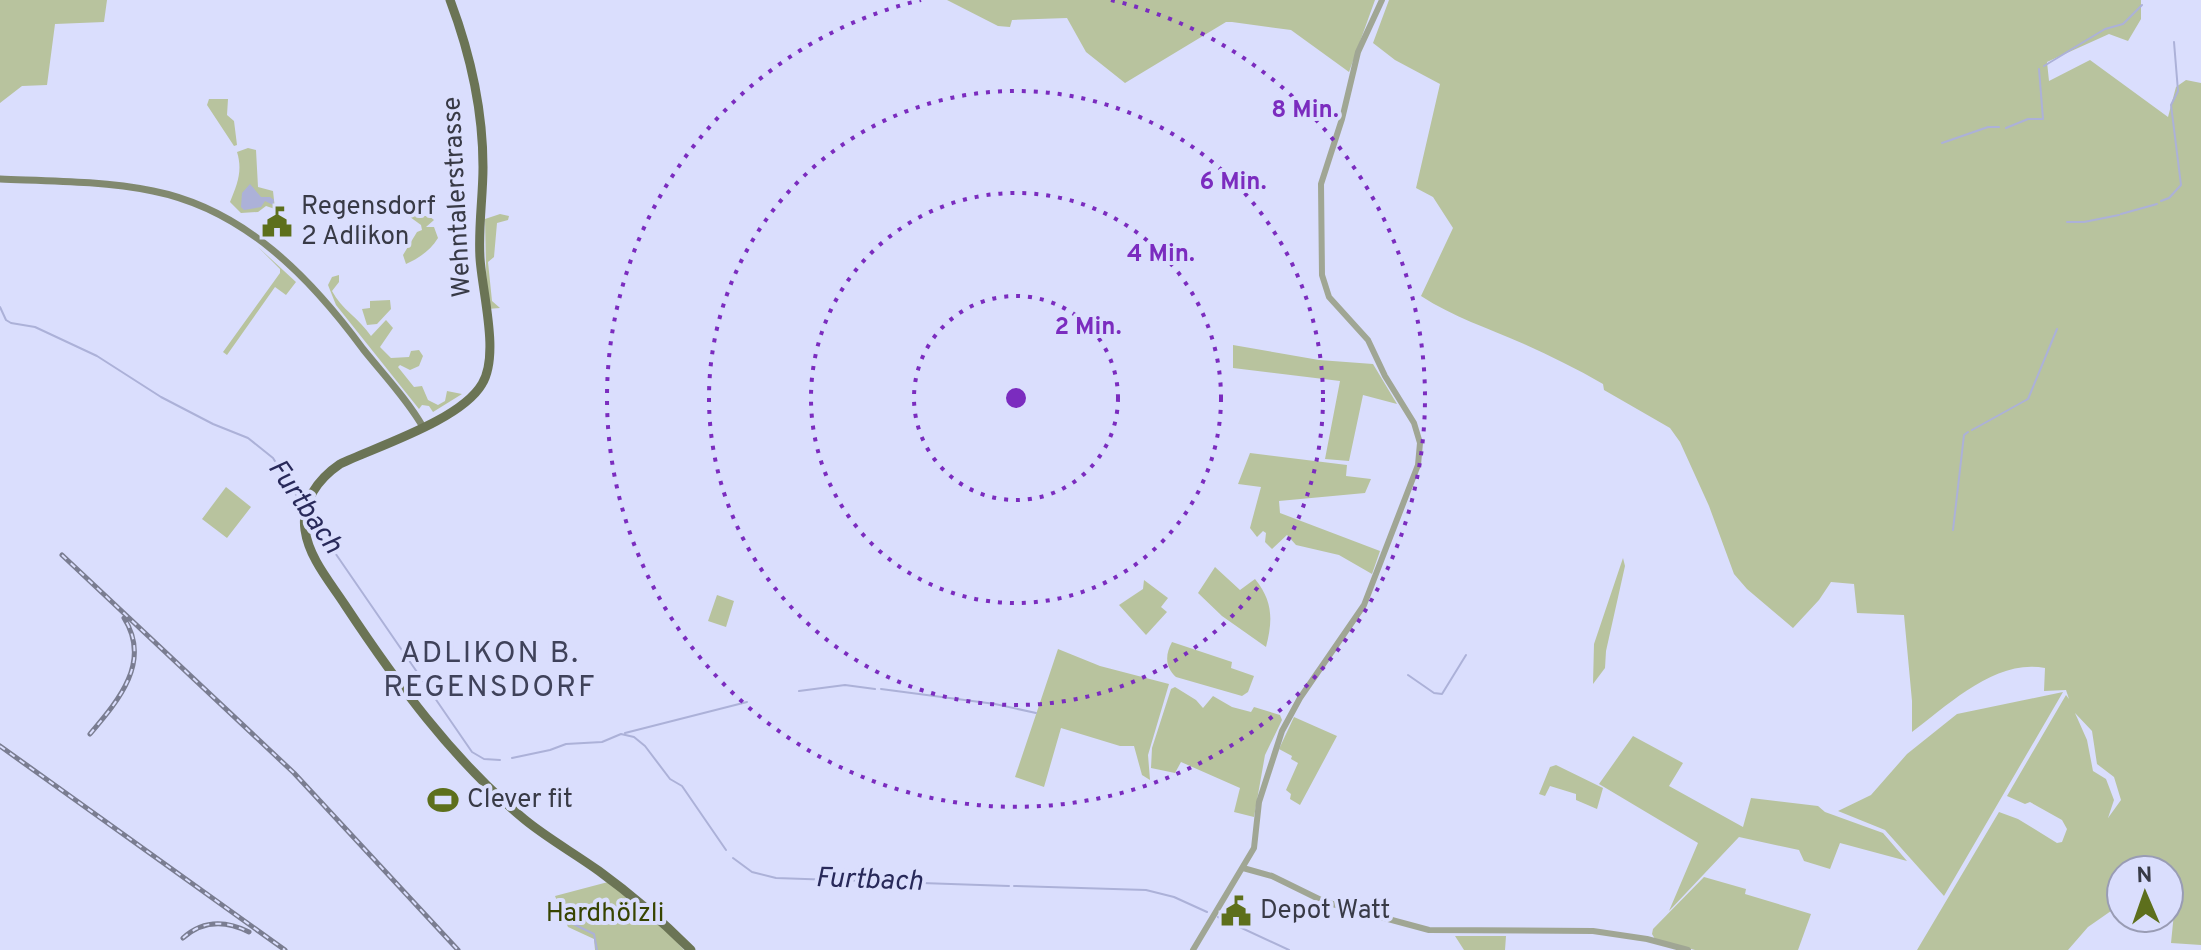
<svg xmlns="http://www.w3.org/2000/svg" width="2201" height="950" viewBox="0 0 2201 950" font-family="Overpass,sans-serif">
<style>
.green{fill:#b8c39e;fill-rule:evenodd}
.water{fill:#acb1d8}
.lines{fill:none;stroke-linecap:round;stroke-linejoin:round}
.stream{stroke:#acb1d8;stroke-width:2}
.tertiary{stroke:#a0a694;stroke-width:6}
.secondary{stroke:#81896f;stroke-width:7}
.primary{stroke:#6b7455;stroke-width:9}
.rail-casing{stroke:#7a7d91;stroke-width:5}
.rail{stroke:#dadefd;stroke-width:2;stroke-dasharray:6;stroke-linecap:butt}
.ring{fill:none;stroke:#7b2cbf;stroke-width:4;stroke-dasharray:4 8}
.labels{text-anchor:middle;dominant-baseline:central;stroke-width:8;stroke-linejoin:round;paint-order:stroke}
.street-label{font-size:26px;fill:#383a46;stroke:#dadefd}
.poi-label{font-size:26px;fill:#383a46;stroke:#dadefd;text-anchor:start}
.park-label{font-size:26px;fill:#374400;stroke:#dadefd}
.water-label{font-size:28px;font-style:italic;fill:#28295a;stroke:#dadefd}
.quarter-label{font-size:30px;letter-spacing:2px;fill:#3f425a;stroke:#dadefd}
.centre{fill:#7b2cbf;stroke:#dadefd;stroke-width:4}
.ring-label{font-size:24px;text-anchor:middle;font-weight:bold;fill:#7b2cbf;stroke:#dadefd;stroke-width:8;stroke-linejoin:round;paint-order:stroke}
</style>
<rect width="100%" height="100%" fill="#dadefd"/>
<path class="green" d="M0,0h107l-3,22 -49,2 -8,61 -25,1 -22,17z
M947,0h428l-26,72 -58,-42 -59,-8h-6l-101,61 -39,-31 -19,-34 -55,2 -2,7 -12,-1z
M1389,0h752v19l-13,22 -19,-7 -62,28 2,19 41,-21 78,57 8,-30 10,-7 15,3v862l-30,-2 4,-40 -6,15v-48h-48v34l-33,23 -20,23h-151l82,-138 19,7 39,24 5,-1 5,-13 -5,-9 -32,-18 -5,2 -18,-8 59,-101 3,4 -3,-9 -22,1 1,-23c-49,-10 -97,37 -133,64v-31l-8,-86 -47,-2 -3,-29 -23,-2 -12,18 -26,28 -46,-39 -13,-15 -25,-68 -29,-64 -10,-14 -66,-38 -1,-6c-26,-15 -52,-28 -79,-40 -36,-16 -71,-27 -103,-48l32,-68 -20,-31 -17,-9 24,-104 -45,-24 -22,-17zM2075,713l17,18 5,33 17,13 7,23 -13,18 6,-18 -8,-21 -13,-8 -6,-31z
M209,99h19l-1,16 7,6 3,24 -3,1 -27,-41z
M248,148l8,2 2,37 15,4 2,18 -9,-3 -8,6 -17,1 -11,-11c7,-17 13,-31 7,-50z
M419,211l3,5h7l5,4 -8,7h8l4,11c-8,13 -19,20 -32,26l-3,-9 14,-23 5,-2 -1,-5 -11,-8z
M500,214l9,2 -1,4 -11,3 -3,34 -6,5 4,39 8,7 -13,1 -2,-90z
M258,247l38,35 -10,13 -11,-8 -48,68 -4,-3 57,-79v-4z
M339,275v7l-7,9c9,18 27,27 39,45l15,-16 7,8 -13,19 11,11 18,-1 2,-6 8,-1 4,6 -4,10 -9,4 -10,-5 -2,2 16,20 8,-1 6,14 10,5 7,-4 2,-10 15,3 -29,18 -4,-6 -7,-1 -3,4 -83,-104 -8,-20 4,-8z
M390,300l1,9 -14,15 -10,1 -5,-16 8,-1v-7z
M1233,345l86,15 54,4 24,40 -34,-9 -14,66 -24,-2 15,-78 -107,-13z
M1250,453l97,12 -1,11 25,3 -6,14 -86,8 1,12 100,38 -8,23 -33,-19 -43,-10 -9,-10 -15,14 -7,-7 1,-9 -3,-2 -6,6 -7,-9 11,-41 -23,-3z
M226,487l25,20 -24,31 -25,-19z
M1623,558l2,8 -19,85 -1,17 -12,16 1,-40z
M1215,567l25,23 15,-11c18,22 18,41 11,68l-44,-31 -24,-23z
M1144,580l24,18 -7,9 6,5 -21,23 -27,-30 24,-16z
M717,595l17,6 -8,26 -18,-6z
M1172,642l60,20 -1,6 23,8 -6,16 -6,4 -66,-19c-11,-10 -11,-22 -4,-35z
M1058,649l42,17 69,18 -21,71 2,25 -8,-5 -8,-29h-14l-59,-18 -17,59 -29,-10z
M1175,687l21,13 7,8 10,-12 19,11 19,5 3,-5 26,8 2,5 -17,35 -11,62 -20,-5 6,-24 -59,-26 -6,11 -24,-5 1,-20 19,-59z
M2063,692l-119,204 -59,-66 -47,-19 33,-16 36,-41 50,-40z
M1294,717l43,19 -37,69 -10,-6 1,-5 -5,-4 12,-27 -7,-4 1,-3 -13,-7z
M1633,736l50,27 -14,23 74,41 8,-29 67,8 7,6 58,21 24,28 -67,-18 -10,26 -26,-8 -5,-11 -60,-13 -70,74 29,-68 -99,-59z
M1556,765l47,23 -6,21 -21,-9v-6l-26,-8 -5,10 -6,-2 11,-27z
M1704,877l42,12 -1,5 66,20 -13,36h-103l-40,-11 -3,-5 1,-5z
M608,882l54,44 22,24h-89l-1,-11 -26,-12 -13,-31z
M1506,936l-1,14h-41l-9,-14z"/>
<path class="water" d="M250,184l11,13h9l4,3 -1,5 -8,-4 -4,6 -17,3 -3,-3 1,-14z"/>
<g class="lines">
<path class="stream" d="M2044,66l61,-37 18,-5 19,-19
M2006,128l22,-9h15l-4,-50
M1942,143l46,-16h11
M2161,201l8,-3 12,-13 -10,-80 7,-14 -4,-49
M2121,214l36,-10
M2067,222h17l35,-7
M0,307l6,13 5,3 24,4 62,29 64,41 52,27 35,14 25,20 30,48
M1972,430l56,-31 29,-70
M309,515l163,237 12,7 16,1
M1953,530l11,-95 4,-3
M1408,675l26,18 8,1 24,-39
M881,689l114,15 41,9
M799,691l46,-6 30,4
M625,733l122,-31
M512,758l38,-8 16,-6 36,-2 19,-8 13,3 11,9 25,33 12,7 44,64
M733,858l19,14 24,6 233,8
M1014,886l132,4 28,7 33,15
M1218,917l71,33
M567,921l27,13 3,16"/>
<path class="tertiary" d="M1243,868l29,8 53,26 104,28 164,1 54,8 41,11
M1193,950l61,-102 5,-46 23,-71 18,-33 64,-93 54,-140 2,-22 -6,-20 -29,-47 -17,-36 -39,-43 -7,-22 -1,-91 21,-65 16,-67 24,-52"/>
<path class="secondary" d="M0,179c51,2 103,2 153,12 91,18 157,86 210,158 20,25 44,50 60,78"/>
<path class="primary" d="M450,0c20,53 33,110 33,167 0,30 -5,61 -3,91 2,34 20,97 2,126 -21,36 -104,62 -142,80 -22,15 -39,38 -35,66 4,28 25,52 40,75 51,77 107,154 179,214 23,19 50,34 75,52 33,24 63,50 92,79"/>
<g class="rail-casing">
<path id="rail" d="M62,555l232,218 164,177
M90,734c28,-33 62,-72 34,-116
M0,746l285,204
M183,938c20,-18 42,-18 66,-6"/>
</g>
<use href="#rail" class="rail"/>
</g>
<g class="ring">
<circle cx="1016" cy="398" r="102"/>
<circle cx="1016" cy="398" r="205"/>
<circle cx="1016" cy="398" r="307"/>
<path d="M1111 0A409 409 0 1 1 921 0"/>
</g>
<defs>
<g id="civic-bare" transform="scale(2.4)"><path d="M-.6-6.5H3V-4.5H.6V-3L4-1V1h2V6H-6V1h2V-1L-.6-3ZM-1.2 2.5V6h2.4V2.5Z" fill="#5d6f1c" stroke="#dadefd" stroke-width="2.5" paint-order="stroke"/></g>
<g id="stadium-bare" transform="scale(2.4)"><path d="M0-5a6.5 5 0 1 0 0 10a6.5 5 0 1 0 0-10ZM-3.5-1.8h7v3.6h-7Z" fill="#5d6f1c" stroke="#dadefd" stroke-width="2.5" paint-order="stroke"/></g>
</defs>
<g fill-rule="evenodd">
<use href="#civic-bare" x="277" y="222"/>
<use href="#stadium-bare" x="443" y="800"/>
<use href="#civic-bare" x="1236" y="911"/>
</g>
<g class="labels">
<g class="street-label">
<text transform="translate(458 197) rotate(-93)">Wehntalerstrasse</text>
</g>
<g class="poi-label">
<text x="301" y="207">Regensdorf<tspan x="301" dy="30">2 Adlikon</tspan></text>
<text x="467" y="800">Clever fit</text>
<text x="1260" y="911">Depot Watt</text>
</g>
<g class="park-label">
<text x="605" y="914">Hardhölzli</text>
</g>
<g class="water-label">
<text transform="translate(304 507) rotate(55)">Furtbach</text>
<text transform="translate(869 881) rotate(2)">Furtbach</text>
</g>
<g class="quarter-label">
<text x="490" y="654">ADLIKON B.<tspan x="490" dy="34">REGENSDORF</tspan></text>
</g>
</g>
<circle cx="1016" cy="398" r="12" class="centre"/>
<g class="ring-label">
<text x="1305" y="117">8 Min.</text>
<text x="1233" y="189">6 Min.</text>
<text x="1161" y="261">4 Min.</text>
<text x="1088" y="334">2 Min.</text>
</g>
<g transform="translate(2145 894) rotate(358)"><circle r="38" fill="#dadefd" stroke="#999cb4" stroke-width="2"/>
<path d="M0-6L14 30L0 20L-14 30Z" fill="#5d6f1c"/>
<text y="-12" font-size="22" font-weight="bold" text-anchor="middle" fill="#383a46">N</text>
</g>
</svg>
